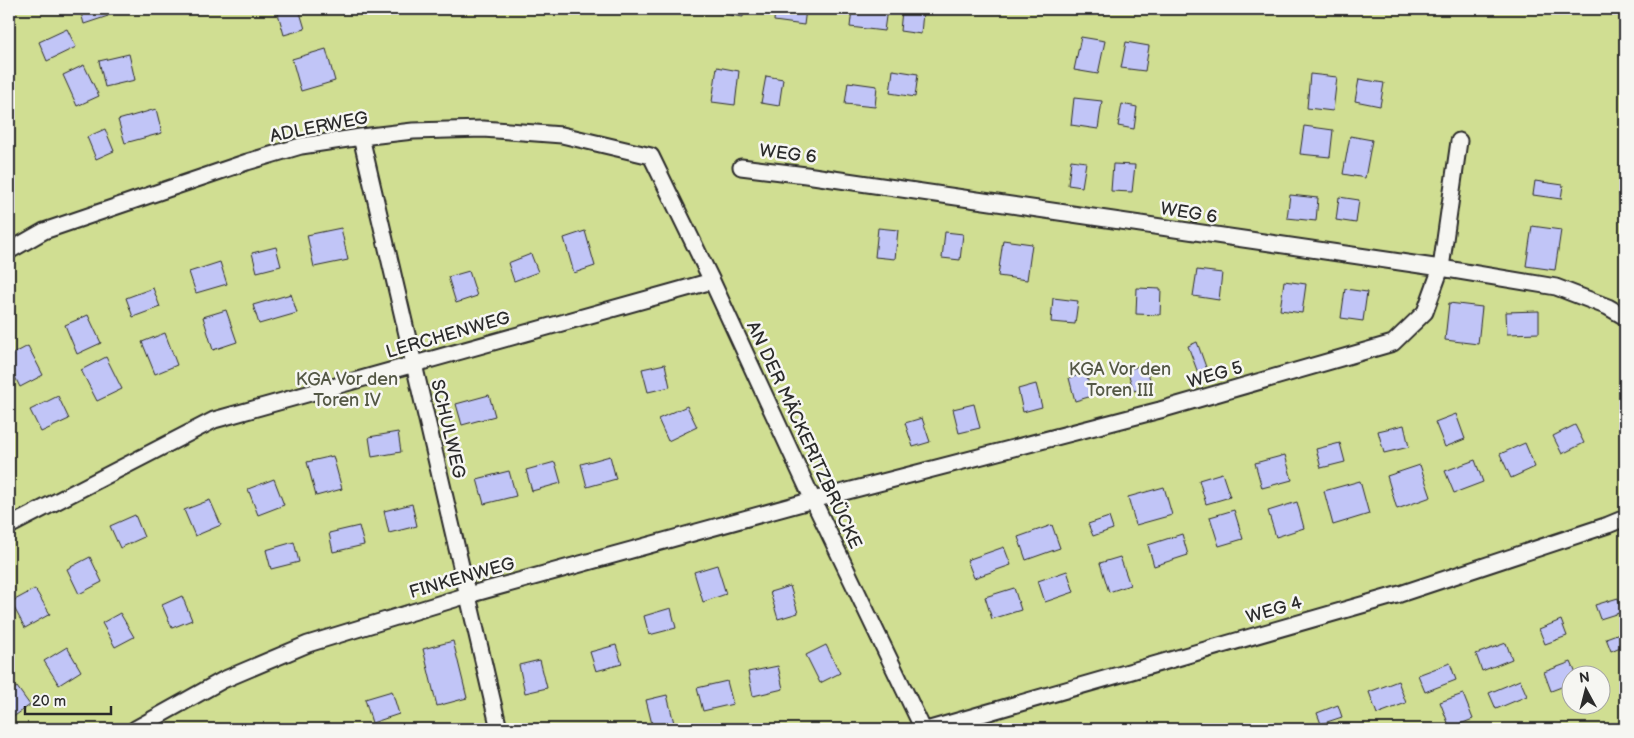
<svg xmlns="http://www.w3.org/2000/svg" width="1634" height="738" viewBox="0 0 1634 738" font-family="'Balsamiq Sans',sans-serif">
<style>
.green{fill:#d0de92;stroke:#7e845e;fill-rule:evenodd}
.building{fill:#c1c5f7;stroke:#2b2b2b}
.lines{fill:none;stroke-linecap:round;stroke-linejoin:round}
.lane-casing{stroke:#2b2b2b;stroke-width:19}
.lane{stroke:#f6f6f2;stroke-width:15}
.labels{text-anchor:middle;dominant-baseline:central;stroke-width:5;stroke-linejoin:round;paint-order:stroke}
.street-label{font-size:18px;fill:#2b2b2b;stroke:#f6f6f2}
.park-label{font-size:18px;fill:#545845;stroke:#f6f6f2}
</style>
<rect width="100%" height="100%" fill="#f6f6f2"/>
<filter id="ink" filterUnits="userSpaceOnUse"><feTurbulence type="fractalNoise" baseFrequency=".02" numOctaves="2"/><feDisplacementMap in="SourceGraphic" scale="10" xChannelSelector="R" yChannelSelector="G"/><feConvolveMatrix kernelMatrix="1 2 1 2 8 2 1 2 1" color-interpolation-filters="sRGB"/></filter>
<g filter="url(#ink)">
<path class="green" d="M9,9h1616v720h-1616zM1572,676h30v30h-30z"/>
<path class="building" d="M80,9h25l3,7 -24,8z
M282,9h17l6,20 -21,6 -7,-25z
M712,9h32l-1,8 -31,-5z
M775,9h31l-2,16 -30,-4z
M852,9h35l-3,22 -34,-4z
M902,10l21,2 -2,22 -21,-3z
M67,29l9,18 -29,14 -8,-19z
M1081,37l24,4 -7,33 -24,-4z
M1126,42l23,4 -4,25 -24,-3z
M326,49l9,32 -34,10 -9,-32z
M129,54l6,26 -30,7 -6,-26z
M84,65l15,31 -22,10 -14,-31z
M717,67l22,4 -4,34 -23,-3z
M893,70l25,4 -3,23 -25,-4z
M1310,74l27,3 -4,34 -26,-3z
M766,76l17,3 -4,27 -18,-3z
M1359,79l25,4 -4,23 -25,-5z
M848,82l29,4 -2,21 -30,-3z
M1074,98l28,3 -4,28 -27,-4z
M1122,104l15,3 -3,22 -16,-3z
M156,109l6,24 -37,10 -7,-23z
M1304,126l29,4 -3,27 -30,-3z
M105,129l9,22 -18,8 -9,-22z
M1350,136l22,4 -7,38 -22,-4z
M1071,160l15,2 -4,25 -14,-2z
M1113,164l22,1 -3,27 -21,-1z
M1535,181l28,4 -2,14 -28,-4z
M1290,195l28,3 -2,23 -29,-3z
M1339,197l20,3 -3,23 -20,-3z
M1532,226l29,4 -6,40 -29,-4z
M341,228l7,32 -34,7 -7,-32z
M878,228l20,2 -3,29 -20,-2z
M585,231l10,35 -21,7 -10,-35z
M945,232l18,2 -3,26 -18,-2z
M1003,240l29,4 -5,36 -29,-4z
M276,247l5,19 -24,6 -5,-19z
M531,254l7,18 -24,9 -6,-18z
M220,262l7,22 -31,9 -7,-21z
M1197,270l25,3 -3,27 -26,-4z
M469,271l8,25 -21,7 -8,-26z
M1284,281l22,3 -4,29 -22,-3z
M153,288l7,19 -27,10 -7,-19z
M1137,288l24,1 -1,26 -24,-1z
M1345,289l22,3 -4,29 -22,-3z
M291,294l6,19 -38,11 -6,-19z
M1053,298l25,3 -3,23 -24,-2z
M1449,303l33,4 -4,37 -33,-4z
M226,310l11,32 -24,8 -10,-33z
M1539,311v22l-32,1 -1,-22z
M88,315l13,28 -24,11 -12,-29z
M165,333l12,32 -22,9 -13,-32z
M1197,342l10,28 -9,3 -10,-27z
M28,346l15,29 -23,12 -11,-22v-9z
M106,357l16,32 -25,12 -16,-31z
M665,364l5,23 -22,5 -6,-23z
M1145,364l7,21 -18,6 -7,-21z
M1086,373l6,23 -17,5 -6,-23z
M1036,384l6,23 -19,5 -5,-23z
M489,395l6,21 -33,9 -6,-21z
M58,396l11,23 -28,13 -11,-22z
M974,404l6,24 -21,5 -6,-24z
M687,406l10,21 -29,14 -10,-22z
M1456,414l9,25 -20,8 -10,-25z
M922,418l8,24 -17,5 -8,-24z
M1404,425l5,22 -25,6 -6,-22z
M1575,425l9,18 -22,11 -9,-18z
M398,432l3,20 -29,5 -3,-20z
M1340,443l5,19 -24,6 -5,-19z
M1525,443l10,24 -24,11 -11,-24z
M1285,455l7,25 -30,8 -7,-25z
M333,456l9,33 -26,7 -9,-34z
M610,456l6,23 -29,8 -6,-23z
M1475,460l8,22 -29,11 -9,-22z
M555,462l6,21 -29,8 -6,-21z
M1420,465l11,32 -34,12 -10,-33z
M509,471l7,25 -32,8 -7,-25z
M1222,473l8,24 -24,7 -7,-24z
M274,479l10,26 -26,10 -10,-26z
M1360,481l9,33 -36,11 -9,-34z
M1164,487l8,28 -36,10 -8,-28z
M210,500l11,25 -26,11 -11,-26z
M1297,502l7,26 -28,9 -8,-26z
M412,504l5,22 -28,7 -5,-22z
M1234,510l9,29 -24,7 -9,-29z
M135,515l9,22 -24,11 -10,-22z
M1109,517l4,12 -20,7 -5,-12z
M1052,525l8,23 -34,12 -8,-23z
M359,526l5,19 -31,7 -4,-19z
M1182,534l6,21 -34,11 -6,-21z
M294,542l5,20 -28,7 -5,-19z
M1004,547l7,18 -37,13 -7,-18z
M90,557l12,25 -23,12 -12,-25z
M1120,557l10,28 -21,7 -9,-29z
M717,565l9,29 -23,8 -9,-30z
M1067,571l7,21 -29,10 -7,-21z
M790,586l8,27 -20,6 -8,-27z
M1014,588l7,22 -29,9 -7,-22z
M35,589l15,25 -25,14 -14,-26z
M182,596l10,24 -20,8 -10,-23z
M1618,598l4,14 -22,7 -5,-14z
M671,608l5,20 -27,7 -5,-19z
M120,613l14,24 -19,10 -13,-24z
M1561,620l6,16 -22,8 -6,-15z
M1625,631v14l-14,6 -5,-13z
M453,641l14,57 -30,8 -14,-57z
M1506,643l6,16 -30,12 -6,-17z
M616,645l6,19 -26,7 -6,-19z
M826,645l14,28 -20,10 -14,-28z
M67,647l14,24 -22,14 -15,-24z
M540,660l7,28 -22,5 -6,-28z
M1571,662l6,14h-5v7l-21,8 -7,-19z
M1450,663l6,17 -31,12 -7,-17z
M778,666l5,23 -30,7 -5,-24z
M1520,680l7,16 -31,13 -7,-16z
M727,681l6,23 -30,7 -6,-23z
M1398,681l8,22 -29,11 -8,-22z
M17,687l13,18 -21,15v-28z
M392,691l7,23 -27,9 -7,-24z
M1463,694l10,25 -23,9 -10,-26z
M667,695l7,28 -21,5 -7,-28z
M1338,705l4,12 -21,7 -4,-11z"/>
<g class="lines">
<g class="lane-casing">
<path id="lane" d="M361,137l138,592
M741,167l65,8 635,93 115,19 52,20 17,10
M9,251l35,-20 203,-69 54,-16 60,-9 52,-6 70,-2 79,6 89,21 61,125 101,219 110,229
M9,526l205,-106 498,-139
M135,729l88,-49 85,-36 160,-49 345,-95 347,-90 233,-67 32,-31 16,-44 18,-127
M930,729l470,-135 208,-69 17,-7"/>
</g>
<use href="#lane" class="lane"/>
</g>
</g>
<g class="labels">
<g class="street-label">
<text transform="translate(319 127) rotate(-11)">ADLERWEG</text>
<text transform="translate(788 154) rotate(7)">WEG 6</text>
<text transform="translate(1189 213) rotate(9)">WEG 6</text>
<text transform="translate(448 335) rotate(-16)">LERCHENWEG</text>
<text transform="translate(1215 375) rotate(-16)">WEG 5</text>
<text transform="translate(448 429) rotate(77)">SCHULWEG</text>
<text transform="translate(804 435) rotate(65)">AN DER MÄCKERITZBRÜCKE</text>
<text transform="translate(462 578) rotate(-16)">FINKENWEG</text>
<text transform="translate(1274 610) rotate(-16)">WEG 4</text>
</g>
<g class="park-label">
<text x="1120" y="369">KGA Vor den<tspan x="1120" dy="21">Toren III</tspan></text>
<text x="347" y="379">KGA Vor den<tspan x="347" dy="21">Toren IV</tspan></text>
</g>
</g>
<rect width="1634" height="738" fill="none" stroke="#f6f6f2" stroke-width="30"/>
<rect x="15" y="15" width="1604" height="708" fill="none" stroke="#2b2b2b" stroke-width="2" filter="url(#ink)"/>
<g transform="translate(1586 690) rotate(353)"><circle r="24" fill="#f6f6f2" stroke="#a5a5a2"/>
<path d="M0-4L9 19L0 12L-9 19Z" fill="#2b2b2b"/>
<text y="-8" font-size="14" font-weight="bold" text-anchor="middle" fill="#2b2b2b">N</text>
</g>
<path d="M25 706v8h86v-8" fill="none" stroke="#2b2b2b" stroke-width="2.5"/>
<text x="32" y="706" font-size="15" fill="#2b2b2b" stroke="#f6f6f2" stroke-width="4" paint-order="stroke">20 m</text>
</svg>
